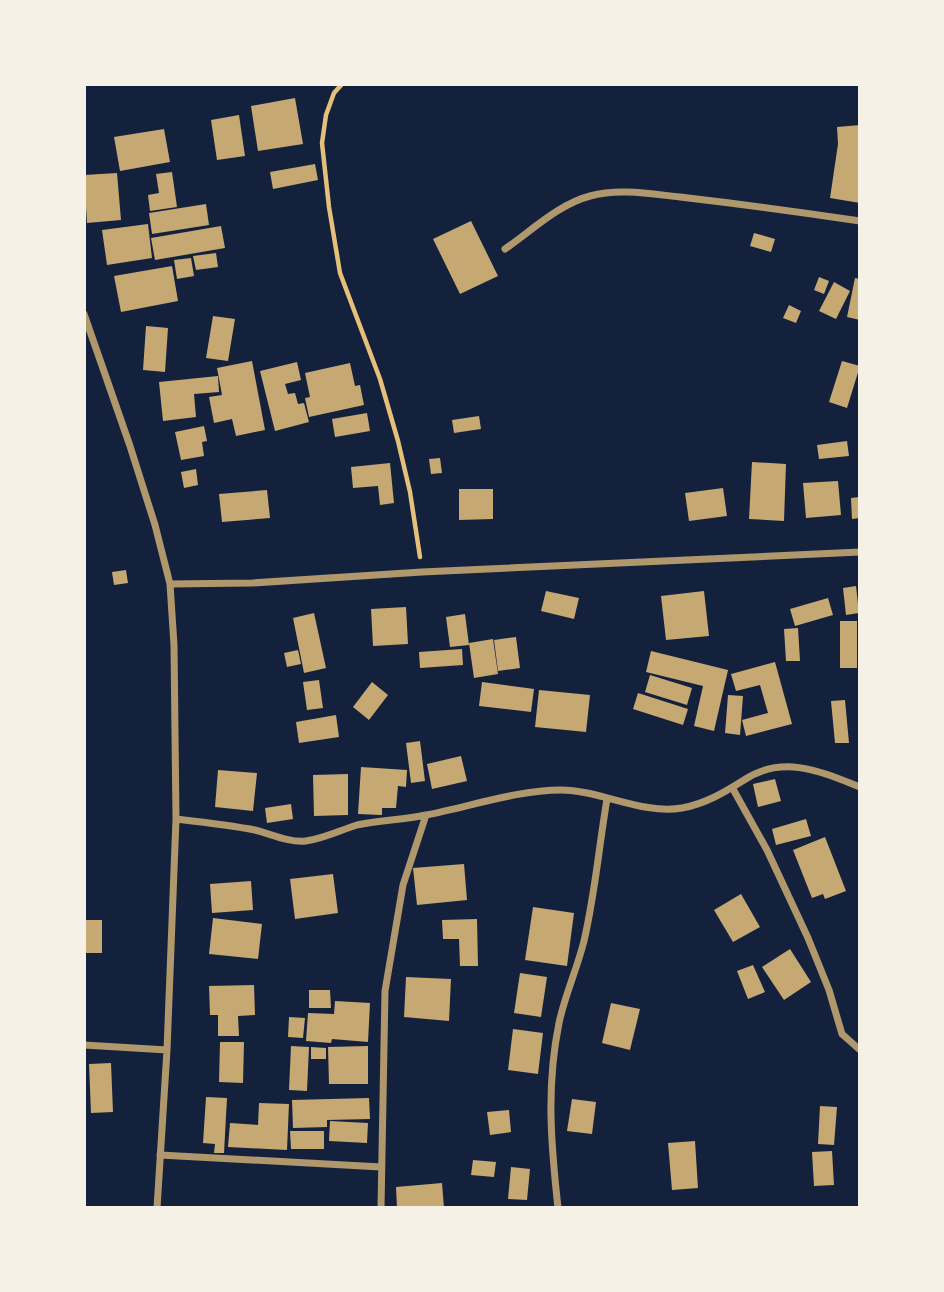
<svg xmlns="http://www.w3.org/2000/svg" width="944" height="1292" viewBox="0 0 944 1292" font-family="Barlow,sans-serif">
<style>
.building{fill:#c6a872}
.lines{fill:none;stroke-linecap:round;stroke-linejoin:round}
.path{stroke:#e5c07b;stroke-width:4.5}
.minor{stroke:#b1986c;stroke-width:7}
</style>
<rect width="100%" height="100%" fill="#14213d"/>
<path class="building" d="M295,98l8,46 -45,7 -7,-45z
M239,115l6,41 -28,4 -6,-40z
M860,125v78l-30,-5 8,-54 -1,-17z
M164,129l6,33 -50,9 -6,-34z
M315,164l3,16 -45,9 -3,-17z
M172,172l5,35 -27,4 -2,-16 11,-2 -3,-19z
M117,173l4,47 -34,3 -3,-48z
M206,204l3,21 -57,9 -3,-21z
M471,221l27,55 -38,18 -27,-55z
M148,224l4,34 -45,7 -5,-35z
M221,226l4,22 -70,12 -4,-22z
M754,233l21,6 -4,13 -21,-6z
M216,253l2,14 -22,3 -3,-14z
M191,258l3,18 -17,3 -3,-19z
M172,266l6,35 -57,11 -7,-36z
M819,277l10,4 -5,13 -10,-4z
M855,278l5,1v41l-13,-3z
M834,282l16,9 -14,28 -17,-8z
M789,305l12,6 -5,12 -13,-5z
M213,316l22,3 -7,42 -22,-3z
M146,326l22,2 -3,44 -22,-2z
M252,361l13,69 -29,6 -4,-17 -18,4 -5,-26 13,-2 -5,-27z
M842,361l18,5 -13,42 -18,-6z
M297,362l4,18 -16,4 3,10 7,-1 3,11 6,-1 5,19 -34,9 -15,-60z
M350,363l5,23 5,-1 4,20 -55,12 -4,-19 5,-1 -5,-24z
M218,376l1,16 -25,2 2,23 -33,4 -4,-39z
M367,413l3,18 -35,6 -3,-18z
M479,416l2,13 -27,4 -2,-13z
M204,426l3,15 -5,1 2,14 -23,4 -6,-28z
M847,441l2,15 -30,3 -2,-14z
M440,458l2,15 -11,1 -2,-15z
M752,462l34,2 -2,57 -35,-2z
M390,463l4,40 -14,2 -2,-19 -25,2 -2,-21z
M196,469l2,16 -14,3 -3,-16z
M838,481l3,34 -35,3 -3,-35z
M723,488l4,28 -38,5 -4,-28z
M459,489h34v30l-34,1z
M267,490l3,28 -48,4 -3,-28z
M860,497v21l-8,1 -1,-21z
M126,570l2,13 -14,2 -2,-13z
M856,586l3,27 -13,2 -3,-27z
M546,591l33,7 -5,21 -33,-8z
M704,591l5,45 -43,4 -5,-44z
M828,598l5,17 -38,11 -5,-17z
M406,607l2,37 -35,2 -2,-37z
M314,613l12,55 -22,5 -11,-55z
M465,614l4,31 -19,2 -4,-30z
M840,621h17v47h-17z
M798,628l2,33h-14l-2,-32z
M516,637l4,31 -22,3 -4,-31z
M493,639l5,35 -24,4 -5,-35z
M462,649l1,16 -43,3 -1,-16z
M298,650l3,14 -14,3 -3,-14z
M651,651l77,19 -14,61 -20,-5 9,-40 -57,-14z
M775,662l17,62 -46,12 -4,-16 26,-7 -8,-28 -24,6 -5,-17z
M650,675l42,13 -5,17 -42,-13z
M319,680l4,28 -16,2 -4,-28z
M372,682l16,13 -19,25 -16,-13z
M482,682l52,7 -3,23 -52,-6z
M539,690l51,5 -4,37 -51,-5z
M638,693l50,16 -5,16 -50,-16z
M728,695l15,1 -3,39 -15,-2z
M845,700l4,43h-14l-4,-42z
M336,715l3,22 -40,6 -3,-21z
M420,741l5,40 -14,2 -5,-40z
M461,756l6,25 -35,8 -5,-25z
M361,767l46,3 -1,17 -8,-1 -2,22h-14v7l-24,-1z
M218,770l39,3 -4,38 -38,-4z
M348,774v41l-34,1 -1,-41z
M775,779l6,22 -23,6 -5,-23z
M291,804l2,15 -26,4 -2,-15z
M806,819l5,17 -35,9 -4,-16z
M825,837l21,54 -21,8 -2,-5 -11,4 -19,-48z
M464,864l3,36 -50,5 -4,-37z
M333,874l5,39 -43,6 -5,-40z
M251,881l2,29 -41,3 -2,-29z
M741,894l19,33 -27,15 -19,-32z
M533,907l41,6 -7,53 -42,-6z
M213,918l49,6 -4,35 -49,-5z
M477,919l1,47h-18l-1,-27h-16l-1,-19z
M84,920h18v33h-18z
M790,949l21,33 -27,18 -22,-33z
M753,965l12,27 -17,7 -11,-28z
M520,973l27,4 -6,40 -27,-4z
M406,977l45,2 -2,42 -45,-4z
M254,985l1,30 -17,1 1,20h-21v-21h-8l-1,-29z
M309,990h21l1,18h-22z
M335,1001l35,2 -2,39 -36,-3 -1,4 -25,-2 2,-28 26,1z
M611,1003l29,6 -10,41 -28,-7z
M289,1017l16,1 -2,20 -15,-1z
M513,1029l30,4 -5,41 -30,-4z
M220,1042h24l-1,41 -24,-1z
M291,1046l18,1 -2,44 -18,-1z
M368,1046v38h-39l-1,-37z
M311,1047l15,1v11h-15z
M111,1063l2,49 -22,1 -2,-49z
M206,1097l21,1 -3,55h-10l1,-9 -12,-1z
M369,1098l1,21 -43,1v7l-34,1 -1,-28z
M572,1099l24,3 -4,32 -25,-3z
M259,1103l30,1 -2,46 -59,-3 2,-24 28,2z
M820,1106l17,1 -3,38 -16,-1z
M509,1110l2,22 -21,3 -3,-23z
M330,1121l38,2 -1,20 -38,-2z
M290,1131h34v18h-33z
M695,1141l3,47 -26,2 -4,-47z
M832,1151l2,34 -20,1 -2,-34z
M473,1160l23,2 -2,15 -23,-2z
M511,1167l19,2 -3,31 -19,-1z
M442,1183l2,25h-47l-1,-21z"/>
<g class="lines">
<path class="path" d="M342,84l-8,9 -8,22 -4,28 7,64 11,66 40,106 18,62 12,51 10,65"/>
<path class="minor" d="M505,249c26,-18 54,-45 85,-53 29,-8 61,-2 90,1 60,7 120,15 180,24
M84,314l46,132 25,79 15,59 4,61 2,174 -9,231 -10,158
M170,584l82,-1 170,-11 438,-20
M733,789l34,61 41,88 21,52 13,44 18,16
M176,819c26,3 53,6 79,11 16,4 35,13 51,11 17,-2 35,-11 51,-16 23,-5 46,-5 69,-10 42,-8 92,-25 135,-25 39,0 82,25 121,18 23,-4 43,-16 62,-28 39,-26 78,-8 116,7
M84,1045l83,5
M160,1155l221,12
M381,1208l4,-217 18,-106 23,-70
M558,1208c-7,-64 -12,-121 1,-185 6,-28 18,-54 25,-82 11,-47 15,-95 23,-142"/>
</g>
<rect width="944" height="1292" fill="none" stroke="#f6f1e7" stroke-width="172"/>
</svg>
